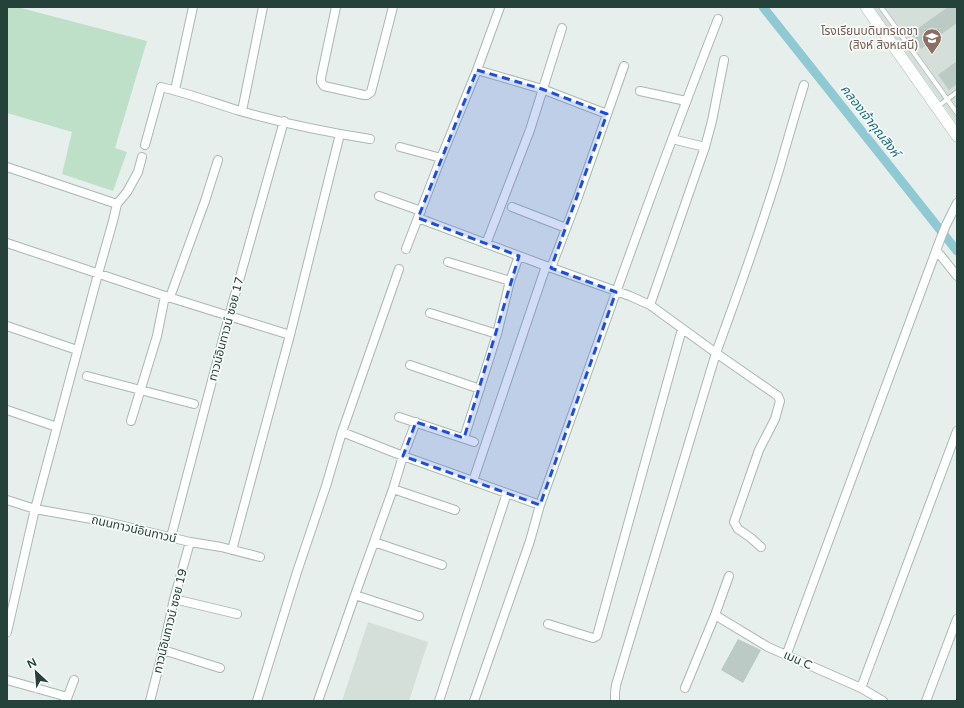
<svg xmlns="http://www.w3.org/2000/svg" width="964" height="708" viewBox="0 0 964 708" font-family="'Varela Round','Noto Sans Thai',sans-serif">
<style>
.built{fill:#d4dfda}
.green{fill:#bfe0c8}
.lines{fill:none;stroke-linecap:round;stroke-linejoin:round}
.canal{stroke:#8ec9d4;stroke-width:9}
.building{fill:#bbcac4}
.lane-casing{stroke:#a8b8b2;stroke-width:5.5}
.street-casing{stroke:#a8b8b2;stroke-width:10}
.secondary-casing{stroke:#a4bbb3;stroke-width:12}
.lane{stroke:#fff;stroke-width:4}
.street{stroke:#fff;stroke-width:8}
.secondary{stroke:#fff;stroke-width:11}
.marked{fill:#1d4ed8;fill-opacity:0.2;stroke:#1d4ed8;stroke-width:3;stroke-dasharray:8 5;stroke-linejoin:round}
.labels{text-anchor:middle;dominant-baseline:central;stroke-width:3.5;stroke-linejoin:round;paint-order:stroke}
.education-label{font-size:12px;fill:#785e54;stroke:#f7fbf9;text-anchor:end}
.street-label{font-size:12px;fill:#24423a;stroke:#f7fbf9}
.water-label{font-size:13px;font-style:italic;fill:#1c6f80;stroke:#f7fbf9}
</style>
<rect width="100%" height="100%" fill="#e6efeb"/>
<path class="built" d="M873,7h84v117l-15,-21z
M368,622l60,20 -19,59h-67z"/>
<path class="green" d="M7,7h10l130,34 -32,107 12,4 -14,39 -51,-17 10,-42 -65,-19z"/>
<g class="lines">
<path class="canal" d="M763,7l194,244"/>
</g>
<path class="building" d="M948,7h9v16l-36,26 -11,-15z
M957,61v23l-8,6 -11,-15z
M738,639l23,11 -18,33 -22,-13z"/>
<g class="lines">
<g class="lane-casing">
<path id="lane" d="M881,7l76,106
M937,107l20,-15"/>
</g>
<g class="street-casing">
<path id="street" d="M336,7l-15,71v4l3,4 40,9h3l4,-3 22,-85
M477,70l65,19 65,25
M175,90l18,-83
M640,91l46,10
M242,111l21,-104
M672,139l33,8
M145,145l16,-58c26,6 53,16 79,24 42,12 86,21 130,28
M400,147l41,11
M7,167l110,37
M379,196l42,15
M512,207l54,21
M418,218l128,48 84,30 20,9 66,48 -100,332 -1,8v8
M7,243l158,53 125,39
M486,244l44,-114 32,-102
M406,249l35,-91 36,-88 23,-63
M937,251l20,25
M448,262l62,19
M551,268l27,-71 46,-131
M170,297l35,-96 13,-41
M650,305l55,-158 7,-26 12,-61
M430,313l67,21
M7,326l70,24
M410,365l70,24
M87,376l107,28
M7,410l50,17
M399,417l75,25
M131,421l26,-85 8,-40
M342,432l61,24 137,49
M464,438l33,-104 13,-53 9,-25
M473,481l73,-215
M393,489l62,21
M7,500l28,9 68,12 87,21 31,5 39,10
M171,537l58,-221 55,-195
M374,542l68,23
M761,547l-10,-9 -13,-9 -4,-7 25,-72 16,-31 5,-18 -2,-5 -62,-43c22,-60 44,-121 63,-183 8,-28 16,-56 25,-85
M232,550l58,-215 50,-201
M355,595l64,21
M174,599l63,15
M715,615l53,32 93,41 22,13
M548,624l45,14 4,-2 85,-307
M7,632l28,-123 63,-235 15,-53 4,-17 10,-12 11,-20 4,-15
M163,650l57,18
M786,656l154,-416 6,-15 11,-22
M7,680l57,16 2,5
M685,688l30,-73 14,-39
M861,688l96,-257
M66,701l8,-21
M150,701l13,-51 11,-51 16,-57
M257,701l40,-129 29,-86 16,-54 57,-163
M318,701l37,-106 38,-106 10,-33 13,-34
M439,701l68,-208
M474,701l56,-160 10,-36c58,-162 115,-325 178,-486
M926,701l31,-82"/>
</g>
<g class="secondary-casing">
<path id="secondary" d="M866,7l91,129"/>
</g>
<use href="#lane" class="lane"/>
<use href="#street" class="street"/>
<use href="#secondary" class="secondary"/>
</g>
<path class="marked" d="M477,70l65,19 65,25 -56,154 65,24 -76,213 -137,-49 13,-34 48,16 55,-182 -101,-38z"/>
<defs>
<g id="school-pin" transform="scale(1)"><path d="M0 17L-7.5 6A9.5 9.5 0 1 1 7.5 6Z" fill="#8d6e63" stroke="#f7fbf9"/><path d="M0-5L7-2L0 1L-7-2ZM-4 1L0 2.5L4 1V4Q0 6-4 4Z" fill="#fff"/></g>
</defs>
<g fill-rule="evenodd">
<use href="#school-pin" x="932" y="38"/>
</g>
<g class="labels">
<g class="education-label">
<text x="918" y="31">โรงเรียนบดินทรเดชา<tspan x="918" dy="14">(สิงห์ สิงหเสนี)</tspan></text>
</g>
<g class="street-label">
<text transform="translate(226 329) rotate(-75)">ทาวน์อินทาวน์ ซอย 17</text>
<text transform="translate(134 529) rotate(13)">ถนนทาวน์อินทาวน์</text>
<text transform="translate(170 621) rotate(-76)">ทาวน์อินทาวน์ ซอย 19</text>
<text transform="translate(798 660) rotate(24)">เมน C</text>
</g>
<g class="water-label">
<text transform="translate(870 121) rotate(52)">คลองเจ้าคุณสิงห์</text>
</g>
</g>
<rect width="964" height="708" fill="none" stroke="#24423a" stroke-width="16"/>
<g transform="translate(36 672) rotate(334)" stroke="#f7fbf9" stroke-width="3" paint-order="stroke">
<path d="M0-3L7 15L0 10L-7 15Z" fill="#24423a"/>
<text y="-6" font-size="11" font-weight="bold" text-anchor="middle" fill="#24423a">N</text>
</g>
</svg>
